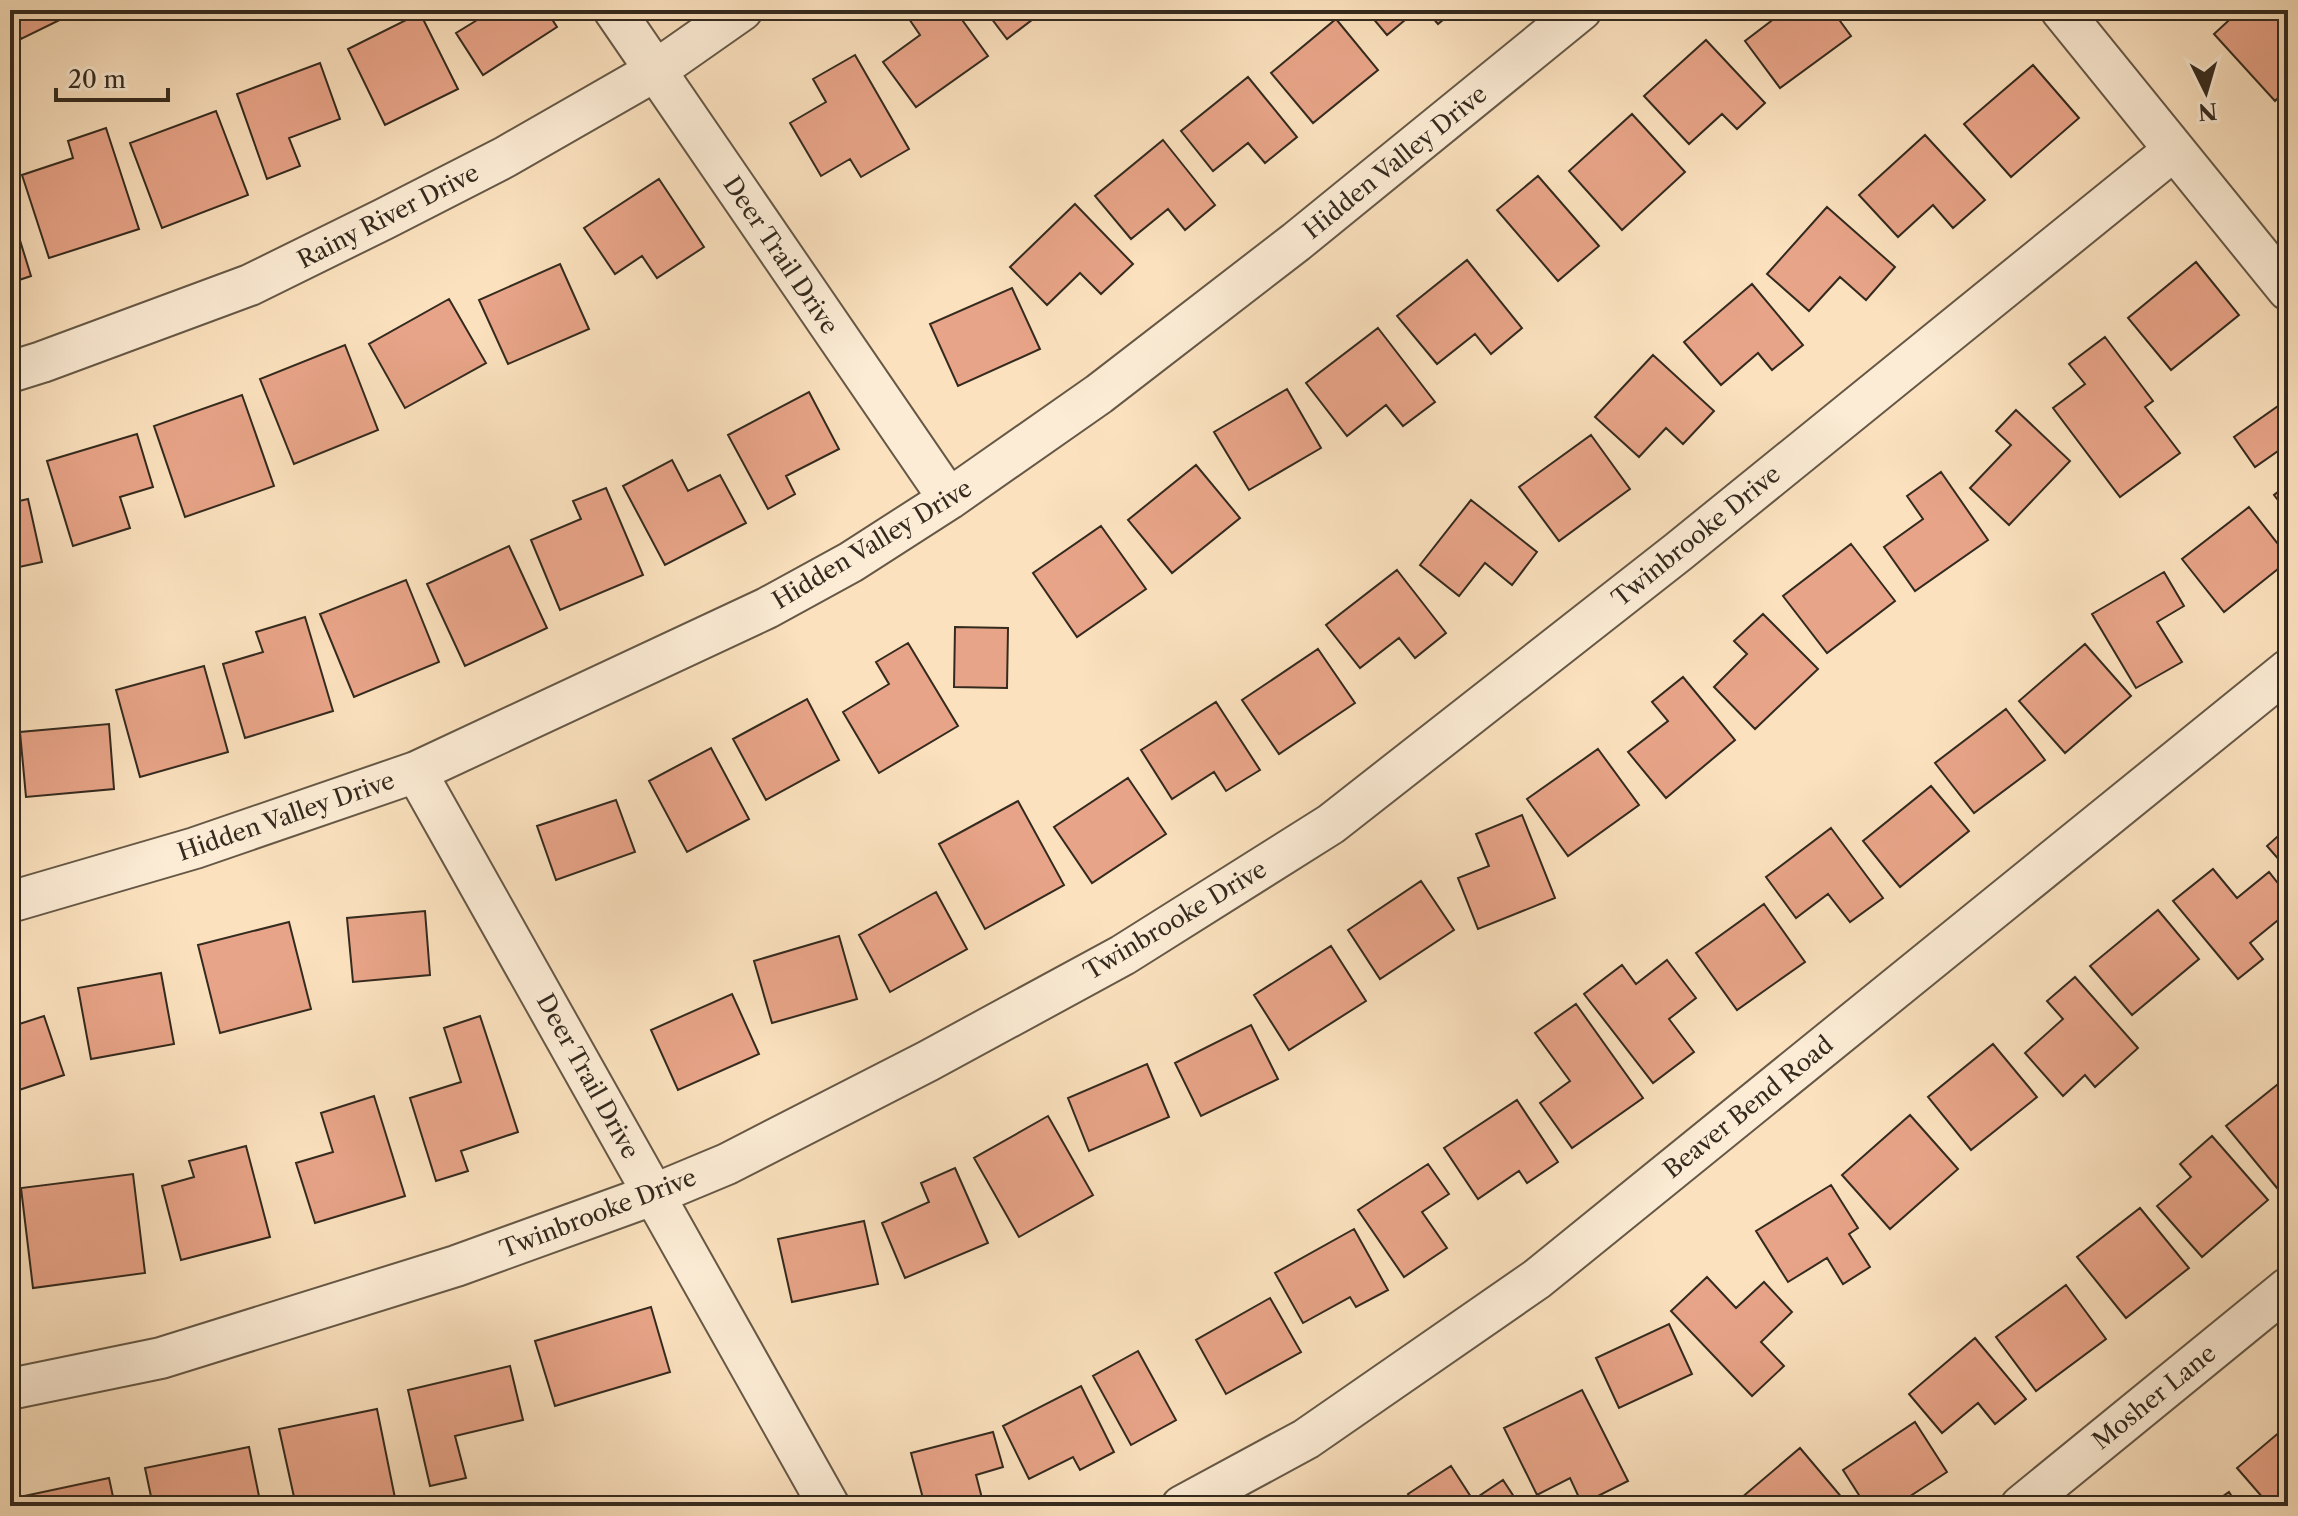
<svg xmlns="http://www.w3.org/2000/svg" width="2298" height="1516" viewBox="0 0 2298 1516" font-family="'Libre Caslon Text',serif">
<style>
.building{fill:#e8a488;stroke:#342a1e;stroke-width:2}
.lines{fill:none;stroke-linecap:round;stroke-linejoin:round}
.minor-casing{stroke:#665846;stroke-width:44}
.minor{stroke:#fcecd5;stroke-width:40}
.labels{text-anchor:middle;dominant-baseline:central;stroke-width:8;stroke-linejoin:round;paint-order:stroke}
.street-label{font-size:24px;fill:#342a1e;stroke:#fcecd5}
</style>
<rect width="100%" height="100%" fill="#fbe1be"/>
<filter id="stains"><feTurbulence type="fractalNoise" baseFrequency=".0025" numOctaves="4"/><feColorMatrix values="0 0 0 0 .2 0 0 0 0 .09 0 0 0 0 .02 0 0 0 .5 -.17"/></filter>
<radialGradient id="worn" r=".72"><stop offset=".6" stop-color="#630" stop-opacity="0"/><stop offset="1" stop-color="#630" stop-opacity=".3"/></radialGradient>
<path class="building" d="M10,10h70l-59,29 -11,-22z
M477,10h69l11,17 -74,48 -27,-42 26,-16z
M909,10h46l33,46 -72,51 -33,-45 37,-27 -15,-22z
M985,10h60l-38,29z
M1366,10h51l-30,25z
M1426,10h29l-17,14z
M1781,10h51l19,26 -71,52 -35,-47 38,-29z
M2240,10h41l7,7v71l-13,13 -61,-67z
M420,13l38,76 -73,36 -37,-76z
M1336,19l42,51 -65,53 -42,-50z
M1706,40l59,63 -28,26 -15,-15 -33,30 -45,-48z
M855,55l54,94 -48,28 -11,-18 -29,17 -31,-53 36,-21 -13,-23z
M320,63l20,56 -51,19 11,28 -33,13 -30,-85z
M2033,65l46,53 -68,59 -47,-53z
M1248,77l49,60 -32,26 -17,-20 -35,28 -32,-40z
M216,111l32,84 -86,33 -32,-85z
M1632,114l53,58 -63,58 -53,-59z
M106,128l33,101 -90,29 -27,-83 51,-17 -5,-17z
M1925,135l60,65 -32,28 -20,-23 -35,32 -39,-42z
M1163,140l52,65 -30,25 -17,-21 -37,30 -36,-43z
M1538,176l61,70 -41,35 -61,-71z
M659,179l45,68 -47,31 -15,-22 -27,18 -31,-46z
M1075,204l58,60 -32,30 -21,-21 -33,32 -37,-38z
M1827,207l68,60 -29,33 -26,-23 -31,34 -42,-37z
M10,208l21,68 -21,7z
M1467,260l55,68 -31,26 -16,-20 -38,30 -40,-48z
M2196,262l43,53 -68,55 -43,-52z
M560,264l29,65 -81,35 -29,-64z
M1752,284l51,61 -31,25 -14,-17 -37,32 -37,-43z
M1012,288l28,61 -82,37 -28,-62z
M449,299l37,64 -81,45 -36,-64z
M1378,328l57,74 -32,24 -17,-21 -39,31 -41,-53z
M2105,337l48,64 -8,6 35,46 -60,44 -67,-89 32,-24 -16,-20z
M345,345l33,85 -84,34 -34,-85z
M1653,355l61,56 -31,33 -17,-16 -27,29 -44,-40z
M1287,389l34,59 -72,42 -35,-58z
M809,392l30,57 -53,27 9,18 -27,15 -40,-74z
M242,395l32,91 -89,31 -31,-91z
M2281,404l7,11v29l-33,23 -21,-30z
M2016,410l54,51 -61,64 -39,-37 41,-43 -15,-14z
M137,434l16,53 -33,10 10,31 -57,18 -26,-85z
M1591,435l39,54 -71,52 -40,-54z
M672,460l16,31 32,-16 26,48 -81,42 -42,-79z
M1196,465l44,53 -68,55 -44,-53z
M1941,472l47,68 -73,51 -31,-44 39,-28 -16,-23z
M2288,484v29l-14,-18z
M606,488l37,87 -83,35 -29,-70 50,-21 -8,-18z
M28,499l14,63 -32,7v-66z
M1471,500l66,52 -25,33 -27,-22 -26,33 -39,-31z
M2249,507l39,50v4l-64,51 -42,-53z
M1101,526l45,63 -69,48 -44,-64z
M1851,544l44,57 -68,52 -44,-57z
M509,546l38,82 -82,38 -38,-82z
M1397,570l49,63 -31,25 -16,-20 -39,30 -34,-43z
M2164,572l20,34 -27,16 25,40 -46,26 -44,-74z
M406,580l33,82 -85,35 -34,-83z
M1763,614l55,55 -63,60 -41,-42 33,-33 -13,-13z
M305,617l28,94 -88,27 -22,-74 40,-12 -7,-20z
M955,627l53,1 -1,60 -53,-1z
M908,643l50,83 -79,47 -36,-61 46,-28 -13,-22z
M2085,644l46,52 -66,57 -46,-52z
M1318,649l37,54 -76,51 -37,-54z
M204,666l24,86 -88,25 -24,-87z
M1683,677l52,63 -69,58 -38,-46 40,-31 -16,-19z
M807,699l32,61 -73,40 -33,-61z
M1216,702l44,68 -34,21 -12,-19 -42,27 -31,-49z
M2006,709l39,51 -71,53 -39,-50z
M109,724l5,65 -88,8 -6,-65z
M711,748l38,71 -62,33 -38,-71z
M1598,749l41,56 -71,51 -41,-57z
M1128,778l38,56 -74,49 -38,-56z
M1931,786l38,45 -69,56 -37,-46z
M616,800l19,52 -79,28 -19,-54z
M1018,801l46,84 -79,44 -46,-85z
M1522,815l33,83 -77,31 -20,-51 31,-12 -13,-32z
M2288,827v43l-21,-24z
M1831,828l52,70 -33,24 -22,-28 -32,24 -30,-41z
M2213,869l24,29 32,-26 19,24v16l-38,31 13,16 -25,20 -65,-78z
M1421,881l33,49 -74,49 -32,-49z
M936,892l31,57 -77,43 -31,-57z
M1764,904l41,58 -68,48 -41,-57z
M2158,910l41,49 -67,56 -42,-49z
M425,911l5,64 -77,7 -6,-64z
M289,922l22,87 -91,24 -22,-88z
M839,936l18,63 -85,24 -18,-62z
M1331,946l35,55 -77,49 -35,-55z
M1667,960l29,38 -27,21 25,33 -41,31 -69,-89 38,-29 14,19z
M161,973l13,71 -83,15 -13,-71z
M2075,977l63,71 -43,39 -10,-12 -22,21 -38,-43 38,-34 -16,-18z
M732,994l27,60 -81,36 -27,-60z
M1576,1004l67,94 -71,50 -32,-45 30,-22 -35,-48z
M44,1016l20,59 -54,18v-66z
M480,1016l38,116 -57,19 7,20 -32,10 -26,-83 51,-16 -17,-54z
M1251,1025l27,54 -77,37 -26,-53z
M1993,1044l44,53 -66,53 -43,-53z
M1147,1064l22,53 -80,34 -21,-53z
M2288,1076v103l-11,9 -51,-62z
M374,1096l31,100 -90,27 -19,-60 37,-11 -12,-39z
M1517,1100l41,62 -31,21 -8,-12 -41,28 -34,-51z
M1910,1115l48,54 -68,60 -48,-54z
M1048,1116l45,79 -74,42 -45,-79z
M2212,1136l56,64 -66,57 -45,-51 34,-29 -11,-13z
M246,1146l24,91 -89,23 -19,-74 32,-9 -5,-16z
M1428,1164l21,30 -27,18 25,36 -43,29 -46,-67z
M955,1168l33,75 -83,35 -23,-55 47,-21 -8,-19z
M133,1174l12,99 -112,15 -12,-100z
M1831,1185l27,43 -9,6 21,33 -27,17 -16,-26 -39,24 -32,-51z
M2140,1208l49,60 -63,50 -49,-61z
M864,1221l14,63 -86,18 -14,-63z
M1354,1229l34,61 -32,17 -6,-10 -47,26 -28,-50z
M1707,1277l29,31 28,-26 28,30 -31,30 23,24 -32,30 -81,-85z
M2066,1285l40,54 -70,52 -40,-54z
M1270,1298l31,54 -75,42 -30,-54z
M651,1307l19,65 -115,34 -20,-65z
M1669,1324l23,50 -73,34 -23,-50z
M1975,1338l51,61 -31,25 -17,-21 -36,30 -33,-39z
M1138,1351l38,69 -45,25 -38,-69z
M510,1366l13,54 -68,16 11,42 -36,8 -22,-96z
M1081,1386l33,66 -34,18 -7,-13 -44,22 -26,-53z
M1582,1390l46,91 -46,23 -12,-26 -33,17 -33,-67z
M377,1409l19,94 -16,3h-84l-17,-77z
M1915,1422l32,50 -52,34h-29l-23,-36z
M2288,1425v81h-18l-33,-38z
M993,1432l10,35 -27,8 8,31h-59l-14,-53z
M249,1447l12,59h-108l-8,-38z
M1800,1448l49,58h-113l-2,-2z
M1451,1466l22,34 30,-20 17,26h-104l-8,-12z
M109,1478l6,28h-104l-1,-7z
M2229,1492l9,14h-29z"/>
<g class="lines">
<g class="minor-casing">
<path id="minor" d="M614,10l335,489
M2061,10l227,280
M10,372l32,-10 208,-77 134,-66 121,-62 150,-86 87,-61
M416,772l413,734
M10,902l185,-54 221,-76 351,-164 84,-46 98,-63 150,-105 197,-152 285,-232
M10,1389l151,-31 295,-92 199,-72 72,-30 201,-103 195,-106 208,-131 347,-272 496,-402
M1182,1506l124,-67 231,-160 751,-609
M2021,1506l267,-218"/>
</g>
<use href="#minor" class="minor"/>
</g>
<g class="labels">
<g class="street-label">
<text transform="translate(1395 162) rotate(-39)">Hidden Valley Drive</text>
<text transform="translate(388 216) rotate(-27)">Rainy River Drive</text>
<text transform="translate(781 255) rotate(56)">Deer Trail Drive</text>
<text transform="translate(1696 536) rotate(-39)">Twinbrooke Drive</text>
<text transform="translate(872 544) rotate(-31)">Hidden Valley Drive</text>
<text transform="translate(286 816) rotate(-19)">Hidden Valley Drive</text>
<text transform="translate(1175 920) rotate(-31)">Twinbrooke Drive</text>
<text transform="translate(588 1076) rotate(61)">Deer Trail Drive</text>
<text transform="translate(1748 1107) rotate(-39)">Beaver Bend Road</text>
<text transform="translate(598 1213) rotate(-21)">Twinbrooke Drive</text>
<text transform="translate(2154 1397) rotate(-39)">Mosher Lane</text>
</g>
</g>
<rect width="2298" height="1516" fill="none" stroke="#fbe1be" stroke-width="40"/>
<rect x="12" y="12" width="2274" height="1492" fill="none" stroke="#342a1e" stroke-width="4"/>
<rect x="20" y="20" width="2258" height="1476" fill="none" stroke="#342a1e" stroke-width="2"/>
<g transform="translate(2206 92) rotate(175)" stroke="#fcecd5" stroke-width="6" paint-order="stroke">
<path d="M0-6L14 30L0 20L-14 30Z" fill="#342a1e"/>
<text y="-12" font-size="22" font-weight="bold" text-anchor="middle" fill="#342a1e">N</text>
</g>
<path d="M56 88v12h112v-12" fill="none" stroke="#342a1e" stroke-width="4"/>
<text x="68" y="88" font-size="24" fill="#342a1e" stroke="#fcecd5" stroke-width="6" paint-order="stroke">20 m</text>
<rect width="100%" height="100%" filter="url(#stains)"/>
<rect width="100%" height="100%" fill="url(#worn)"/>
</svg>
